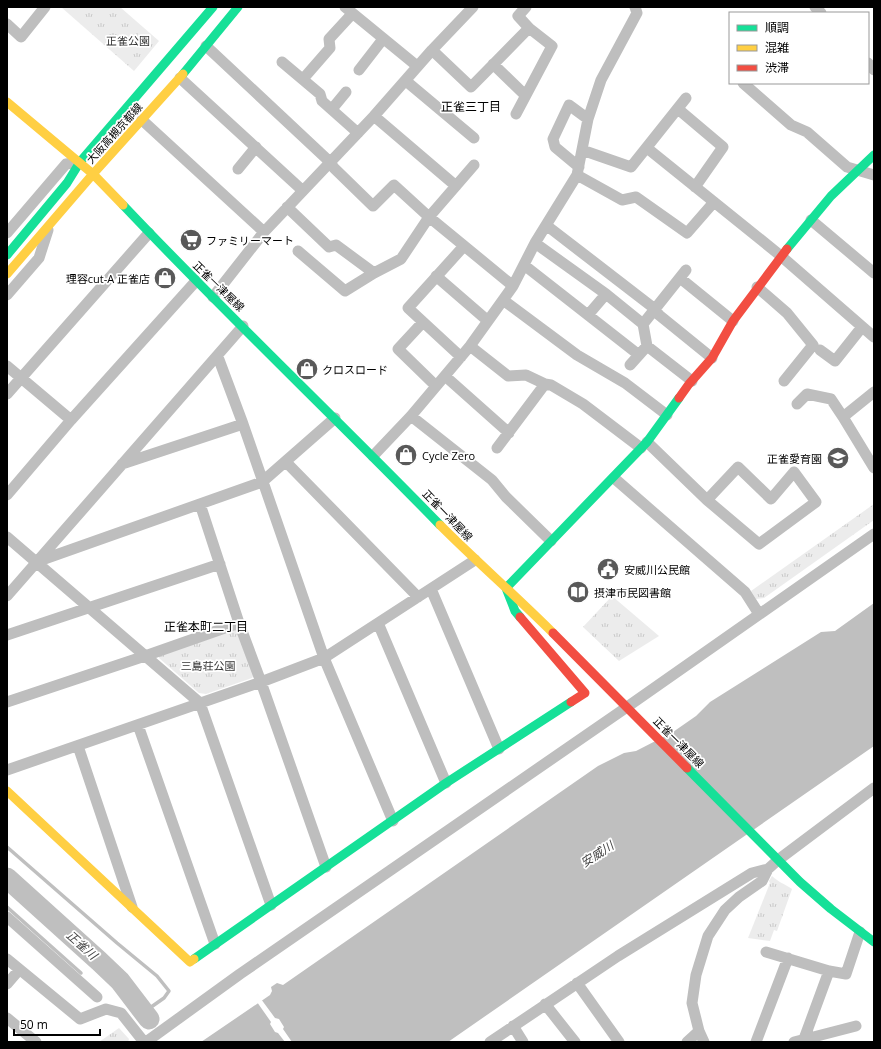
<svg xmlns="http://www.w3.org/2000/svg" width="881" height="1049" viewBox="0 0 881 1049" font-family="'Open Sans','Noto Sans JP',sans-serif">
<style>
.grass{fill:url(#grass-tufts)}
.water{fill:#bfbfbf}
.pier{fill:#fff}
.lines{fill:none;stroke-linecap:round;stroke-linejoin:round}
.stream{stroke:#bfbfbf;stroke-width:3.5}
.river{stroke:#bfbfbf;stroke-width:21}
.street{stroke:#bebebe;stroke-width:11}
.fast{stroke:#16e098;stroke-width:9}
.slow{stroke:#ffcf43;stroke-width:9}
.jam{stroke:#f24e42;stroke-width:9}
.labels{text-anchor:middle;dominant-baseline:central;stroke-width:3.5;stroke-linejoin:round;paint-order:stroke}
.park-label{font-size:11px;fill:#333;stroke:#fff}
.street-label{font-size:11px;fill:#000;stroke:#fff}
.poi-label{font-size:11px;fill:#000;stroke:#fff;text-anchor:start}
.neighbourhood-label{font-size:12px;fill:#000;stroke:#fff}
.water-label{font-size:12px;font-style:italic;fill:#444;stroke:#fff}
</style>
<defs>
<pattern id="grass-tufts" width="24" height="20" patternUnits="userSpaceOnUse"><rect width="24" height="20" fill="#ececec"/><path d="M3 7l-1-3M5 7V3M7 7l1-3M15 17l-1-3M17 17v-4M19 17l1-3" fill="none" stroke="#c9c9c9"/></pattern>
</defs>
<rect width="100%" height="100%" fill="#fff"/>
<path class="grass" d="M61,7h59l39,34 -25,30z
M874,504v16l-110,78 -8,1 -5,-8z
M612,596l47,40 -40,25 -36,-34z
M236,628l19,46 -3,4 -46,16 -7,-1 -40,-35v-4z
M772,876c6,6 13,8 20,13l-15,42 -3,-1 -4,11 -22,-3 22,-55 -1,-2z
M119,1028l10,11 -1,3h-29z"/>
<path class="water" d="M874,603v143l-426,296h-247l69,-47 2,-4 -1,-4 6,-4 6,2 315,-219 26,-13 12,-2 37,-19 23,-16 14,-14 111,-70 14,-1z"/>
<path class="pier" d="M261,999l14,19 4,1 5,8 -1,2 9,13h-7l-7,-9 -3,-1 -5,-8 1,-2 -14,-20z"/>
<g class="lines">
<path class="stream" d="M7,847l110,96 40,33 12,15 -5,7 -20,14
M7,907l74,66"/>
<path class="river" d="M7,878l92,83 21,20 29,38"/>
<path class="street" d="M345,7l72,59
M526,7l-8,9 11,12
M815,7l6,6
M7,24l14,13 24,-30
M206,46l124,116 4,6 39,38 21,-21 35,32 84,69
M432,50l39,37 58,-59 23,18 -36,68
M282,62l38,32 2,7 36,32
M868,63l6,7
M493,64l32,31
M359,70l24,-31
M180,78l122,112
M303,79l27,-31 -1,-9 23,-25
M406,81l68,57
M743,83l48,42 16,7 40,35 27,8
M332,109l14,-17
M678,109l45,38 -28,40
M374,116l82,70
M142,120l122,112
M647,148l134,108 93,81
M582,150l49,17 55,-69
M579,167l-24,-20 -2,-8 16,-34 19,14
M238,169l18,-22
M577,175l45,25 14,-3 51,36 27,-31
M287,207l42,40 7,-2 38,28
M811,220l63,53
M546,225l109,84 4,6 53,43
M7,233l59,-69 14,-2
M535,243l71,51 37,30
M298,251l47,40 29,-18 27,-14 28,-42 45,-52
M524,265l115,90
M436,276l52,45
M680,278l53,43
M757,287l30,26 26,32 -29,36
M7,295l32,-37 9,-28
M213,297l51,-65 110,-116 58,-66 41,-43
M503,300l74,55 48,28 42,32
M588,315l18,-21
M423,322l-25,27 38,37
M470,346l38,30 18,-1 19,9 6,1 32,19 58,44
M647,346l45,35
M820,350l15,11 27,-34
M218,357l25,67 81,234 69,163
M461,357l-53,-49 56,-62
M630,365l17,-19 -4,-22 43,-54
M7,366l64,54
M445,376l64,57
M874,392l-31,25 31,51
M7,394l142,-161
M797,404l10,-10 24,5 12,18
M411,416l81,64 14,17 45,44
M647,442l60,58 52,44 57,-42 -22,-30 -23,27 -33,-32 -31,33
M497,448l48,-64
M373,456l38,-40 59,-70 43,-60 22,-43 42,-68 11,-56 13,-39 36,-67 -2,-6
M286,462l132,135
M122,464l121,-40
M614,478l131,114 14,22
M7,495l64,-75 125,-139
M200,504l39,119 22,59 65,185
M7,537l193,166 71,202
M36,562l226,-80 73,-64
M431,589l68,160
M7,596l236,-270
M378,623l68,160
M7,635l213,-71
M7,702l138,-46 94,-33
M138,725l77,219
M78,746l54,161
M7,770l254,-88 63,-24 151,-98
M7,917l90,80
M766,952l63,19 17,3 14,-42
M7,959l73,60 26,-10 15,4 23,29
M577,983l42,59
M7,984l12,-14
M545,1004l30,38
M7,1018l29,24
M513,1026l10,16
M804,1039l25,-68
M146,1042l94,-68 387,-267 247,-173
M490,1042l128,-86 134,-83 16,-4 10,-9 96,-72
M687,1042l12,-11
M704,1042l-5,-11 -7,-28 4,-28 12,-39 17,-26 14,-13 23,-16 6,-12
M756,1042l32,-84
M794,1042l62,-16"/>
<path class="fast" d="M183,74l55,-67
M123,205c103,109 212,212 317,320
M787,249l44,-53 43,-41
M7,255l60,-72 13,-21 133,-155
M520,617l-5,-6 -9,-23 141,-146 32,-44
M687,768l113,114 31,27 43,33
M194,959l252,-176 125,-81"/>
<path class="slow" d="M7,102l86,72 30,31
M7,274l86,-100 90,-100
M440,525c37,37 76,71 113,108
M7,791l183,171 4,-3"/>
<path class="jam" d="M679,398l10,-14 23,-26 21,-37 54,-72
M520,617l65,76 -14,9
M553,633l134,135"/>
</g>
<defs>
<g id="supermarket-disc" transform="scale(1.15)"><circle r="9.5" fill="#595959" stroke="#fff"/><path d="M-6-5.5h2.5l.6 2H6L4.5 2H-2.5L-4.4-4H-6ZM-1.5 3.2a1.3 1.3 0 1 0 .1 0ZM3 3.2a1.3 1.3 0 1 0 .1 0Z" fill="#fff"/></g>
<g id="shop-disc" transform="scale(1.15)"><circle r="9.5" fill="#595959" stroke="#fff"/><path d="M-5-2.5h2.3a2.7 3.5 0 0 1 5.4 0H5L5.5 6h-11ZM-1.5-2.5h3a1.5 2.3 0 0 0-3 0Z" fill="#fff"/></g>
<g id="school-disc" transform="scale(1.15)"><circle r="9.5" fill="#595959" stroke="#fff"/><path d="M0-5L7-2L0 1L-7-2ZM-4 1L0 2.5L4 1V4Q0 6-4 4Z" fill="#fff"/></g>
<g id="civic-disc" transform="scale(1.15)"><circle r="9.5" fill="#595959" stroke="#fff"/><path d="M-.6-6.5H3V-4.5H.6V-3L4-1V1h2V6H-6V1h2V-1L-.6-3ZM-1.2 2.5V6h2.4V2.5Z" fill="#fff"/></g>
<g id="library-disc" transform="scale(1.15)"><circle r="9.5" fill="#595959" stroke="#fff"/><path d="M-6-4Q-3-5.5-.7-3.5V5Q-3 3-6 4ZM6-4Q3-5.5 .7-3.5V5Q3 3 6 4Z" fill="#fff"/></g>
</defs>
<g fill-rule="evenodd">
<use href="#supermarket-disc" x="191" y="240"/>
<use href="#shop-disc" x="165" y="278"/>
<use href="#shop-disc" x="307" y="369"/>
<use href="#shop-disc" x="406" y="455"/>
<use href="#school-disc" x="838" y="458"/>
<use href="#civic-disc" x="608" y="569"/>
<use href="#library-disc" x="578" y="592"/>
</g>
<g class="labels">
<g class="park-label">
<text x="128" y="40">正雀公園</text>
<text x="208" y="665">三島荘公園</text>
</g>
<g class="street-label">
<text transform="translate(114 133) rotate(-48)">大阪高槻京都線</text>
<text transform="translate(219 286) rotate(44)">正雀一津屋線</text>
<text transform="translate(448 515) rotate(46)">正雀一津屋線</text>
<text transform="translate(679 742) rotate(45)">正雀一津屋線</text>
</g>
<g class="poi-label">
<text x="206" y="240">ファミリーマート</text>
<text x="150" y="278" text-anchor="end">理容cut-A 正雀店</text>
<text x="322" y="369">クロスロード</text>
<text x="422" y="455">Cycle Zero</text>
<text x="822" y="458" text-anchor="end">正雀愛育園</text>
<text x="624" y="569">安威川公民館</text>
<text x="594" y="592">摂津市民図書館</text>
</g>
<g class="neighbourhood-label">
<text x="471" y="106">正雀三丁目</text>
<text x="206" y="626">正雀本町二丁目</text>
</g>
<g class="water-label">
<text transform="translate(597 854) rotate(-33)">安威川</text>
<text transform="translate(82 945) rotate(42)">正雀川</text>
</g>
</g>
<rect width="881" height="1049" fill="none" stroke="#000000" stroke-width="16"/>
<rect x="729" y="12" width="140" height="72" fill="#ffffff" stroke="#999999"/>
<rect x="737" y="25" width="20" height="6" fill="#16e098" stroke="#999999"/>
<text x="765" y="32" font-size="12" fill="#000000">順調</text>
<rect x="737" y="45" width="20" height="6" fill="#ffcf43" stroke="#999999"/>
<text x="765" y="52" font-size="12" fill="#000000">混雑</text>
<rect x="737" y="65" width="20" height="6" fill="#f24e42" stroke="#999999"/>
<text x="765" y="72" font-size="12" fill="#000000">渋滞</text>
<path d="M14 1029v6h86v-6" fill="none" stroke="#000000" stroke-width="2"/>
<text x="20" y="1029" font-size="12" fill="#000000" stroke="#ffffff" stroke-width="3" paint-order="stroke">50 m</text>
</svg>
